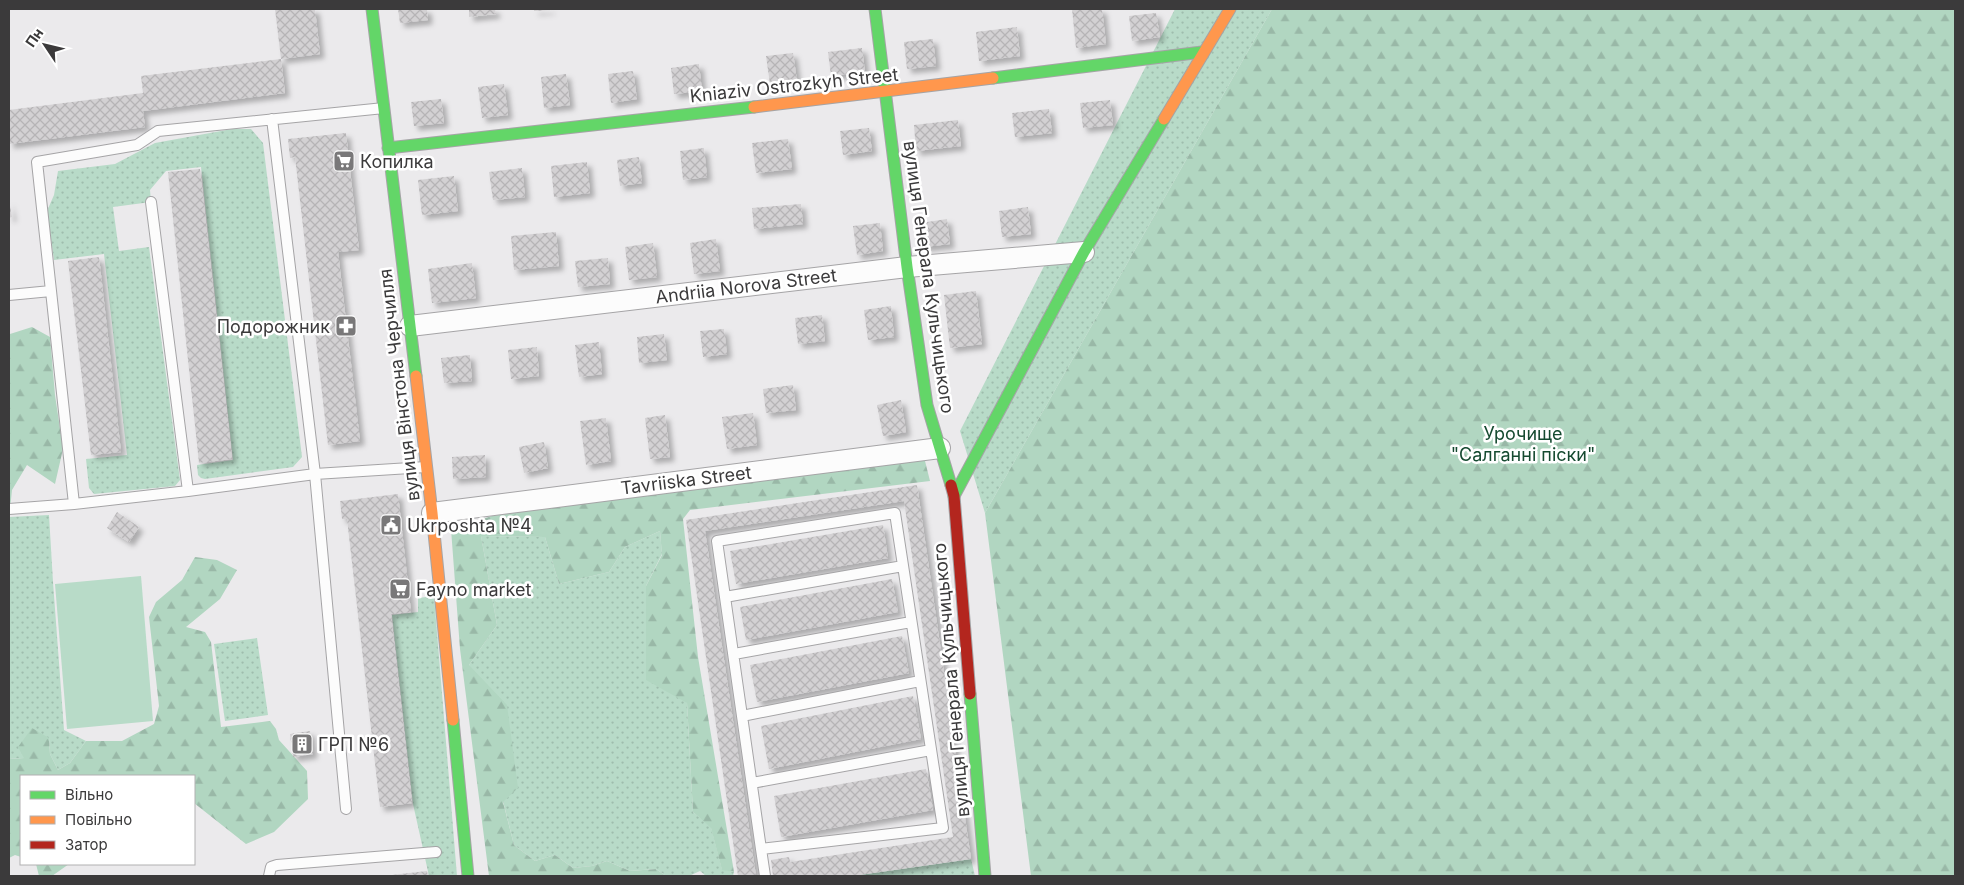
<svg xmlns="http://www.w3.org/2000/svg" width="1964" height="885" viewBox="0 0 1964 885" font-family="Inter,sans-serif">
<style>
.grass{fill:url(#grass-dots)}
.forest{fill:url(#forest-firs)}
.pitch{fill:#b8dbc8}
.building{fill:url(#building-cross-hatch);filter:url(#shadow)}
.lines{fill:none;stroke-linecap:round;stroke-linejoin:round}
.lane-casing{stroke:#a5a4a6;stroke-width:12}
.street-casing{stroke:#a5a4a6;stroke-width:22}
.fast-casing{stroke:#a5a4a6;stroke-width:13}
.slow-casing{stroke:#a5a4a6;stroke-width:13}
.jam-casing{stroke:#a5a4a6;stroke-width:13}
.lane{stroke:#fcfcfc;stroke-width:10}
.street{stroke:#fcfcfc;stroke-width:20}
.fast{stroke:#63d668;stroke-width:11}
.slow{stroke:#ff974d;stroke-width:11}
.jam{stroke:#b3261e;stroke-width:11}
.labels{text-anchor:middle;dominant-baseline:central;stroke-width:5;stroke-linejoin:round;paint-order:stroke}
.street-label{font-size:18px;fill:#3b3a3b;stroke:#fff}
.poi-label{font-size:18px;fill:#3b3a3b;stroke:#fff;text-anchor:start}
.park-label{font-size:18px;fill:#154a30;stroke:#fff}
</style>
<defs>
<pattern id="grass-dots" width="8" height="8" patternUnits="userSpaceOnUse" patternTransform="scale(1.25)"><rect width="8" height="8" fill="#b8dbc8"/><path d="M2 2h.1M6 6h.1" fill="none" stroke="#9fbdad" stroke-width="1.8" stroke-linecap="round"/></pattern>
<pattern id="forest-firs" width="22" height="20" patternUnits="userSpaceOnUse" patternTransform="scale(1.25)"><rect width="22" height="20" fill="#b1d6c1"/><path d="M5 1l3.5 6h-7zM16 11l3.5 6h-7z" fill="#99b8a7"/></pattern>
<pattern id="building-cross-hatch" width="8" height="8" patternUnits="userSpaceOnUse" patternTransform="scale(1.25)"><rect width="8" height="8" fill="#d3d1d3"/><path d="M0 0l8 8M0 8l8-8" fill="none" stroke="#b6b4b6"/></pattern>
<filter id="shadow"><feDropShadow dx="4.5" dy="4.5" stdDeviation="2.5" flood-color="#0004"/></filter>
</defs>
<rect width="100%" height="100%" fill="#ebeaec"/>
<path class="grass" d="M1175,9h97l-287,504 -25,-82z
M232,129h19l12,14 39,314 -9,10 -88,12 -4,-1 -3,-3 -1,-10 36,-5 -32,-293 -35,4 -16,19 1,12 -38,5 6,44 30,-4 31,233 -5,6 -81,8 -5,-6 -3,-29 41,-4 -23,-201 -50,6 -7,-49 7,-16 4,-24 57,-7 40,-21z
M49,515l4,67 11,148 22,11 -16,22 -12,7 -8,-16 -1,-16 -25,20 -15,1v-242z
M660,531l2,23 -16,32 41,117 6,109 18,15 11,42 12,3 -1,4h-27l-6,-5 -11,5h-23l-10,-7 -26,2 -23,-10 -15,5 -19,2 -18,-13 -20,6 -21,-16 -45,-180 28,-40 -16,-89 64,1 14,47 50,-12 16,-25z
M434,596l23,280h-28l-16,-72 -21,-189 26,-3v-14z
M257,638l11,77 -43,6 -11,-77z
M971,859l4,17h-123z"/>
<path class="forest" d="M1272,9h683v867h-924l-46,-363z
M32,327l18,10 5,58 8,54 -8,35 -28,-19 -15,25 -3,29v-181l1,-4z
M924,457l6,24 -240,29 -7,9 15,138 36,215 -12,-2 -11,-42 -18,-16 -6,-109 -41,-23v-94l16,-31 -2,-24 -35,16 -16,25 -50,12 -14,-47 -64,-1 16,89 -28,40 38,40 11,83 -15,14 11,43 21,16 20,-6 18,13 19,-2 15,-5 23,10 26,-2 10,7h-177l-29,-227 -9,-120 41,-13 193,-28z
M195,557l22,3 20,10 -17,29 -34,28 19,5 6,10 10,85 49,-6 6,8 3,11 28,31 1,28 -34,33 -28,12 -52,-41v-27h-173v81l-6,-2 -6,3v-99l15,-1 -6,-11 14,-19 17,10 1,16 8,16 12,-7 16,-22h36l32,-17 5,-18 -10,-89 7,-15 26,-22z
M36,864h33l-17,12h-13z"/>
<path class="pitch" d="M141,576l12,145 -86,8 -12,-145z"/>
<path class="building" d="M275,9h40l5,45 -39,5z
M398,9h29l1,11 -28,3z
M469,9h26l1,5 -27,3z
M534,9h17v1l-17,1z
M1072,9h30l4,35 -30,4z
M1156,13l4,24 -28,4 -3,-25z
M1017,27l3,29 -41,5 -3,-29z
M933,39l3,27 -29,3 -3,-27z
M862,48l3,24 -34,4 -3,-24z
M793,53l4,28 -27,3 -4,-28z
M281,59l4,34 -142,18 2,16 -136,17v-34l134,-17 -2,-17z
M699,64l3,27 -28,3 -3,-26z
M633,71l4,28 -26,4 -3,-29z
M566,74l4,31 -26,3 -3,-31z
M504,84l4,31 -26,3 -4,-31z
M441,99l3,24 -30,3 -3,-24z
M1110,100l3,25 -30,3 -3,-25z
M1049,109l3,24 -37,4 -3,-24z
M958,120l3,26 -45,5 -2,-26z
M869,128l3,23 -29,4 -3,-24z
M346,133l13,117 -21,2 22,189 -32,4 -33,-288 -5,1 -2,-19z
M788,139l4,30 -36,4 -4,-30z
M704,148l3,29 -24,3 -3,-29z
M639,157l3,26 -22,3 -3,-26z
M587,162l3,31 -36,4 -3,-31z
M522,168l3,29 -32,3 -4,-28z
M200,169l32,290 -33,4 -31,-291z
M454,176l4,35 -36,4 -4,-35z
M9,200l3,17 -3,1z
M801,204l2,20 -49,5 -2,-21z
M1028,207l3,27 -29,3 -3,-26z
M947,219l3,25 -26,3 -3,-24z
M880,223l3,28 -26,4 -4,-29z
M556,232l3,34 -45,4 -3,-34z
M716,239l4,32 -26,3 -4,-31z
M653,243l4,34 -28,3 -4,-33z
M99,257l22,195 -30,3 -23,-194z
M608,258l2,26 -32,3 -3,-26z
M472,263l4,35 -44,5 -4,-34z
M976,291l6,53 -32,4 -6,-53z
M891,306l3,31 -26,3 -4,-30z
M822,315l3,26 -27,3 -3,-26z
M724,329l3,25 -24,3 -3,-26z
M664,334l3,26 -28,3 -2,-26z
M599,342l3,32 -23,3 -4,-32z
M537,347l2,29 -28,3 -3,-29z
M470,355l2,26 -28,2 -3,-25z
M793,385l3,25 -30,3 -3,-24z
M901,400l5,32 -23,4 -6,-31z
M753,413l4,32 -30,4 -5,-32z
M665,415l5,42 -20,2 -5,-41z
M606,418l5,43 -25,4 -6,-44z
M544,442l4,26 -24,5 -5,-26z
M485,455l1,22 -33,2 -1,-22z
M917,485l54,374 -119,17h-79l-2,-16 18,-3 1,5 163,-25 -49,-336 -199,30 51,345h-18l-52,-356z
M398,494l13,118 -20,2 21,189 -32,4 -33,-288h-5l-2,-18z
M117,512l22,15 -10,15 -22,-14z
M883,525l5,33 -152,26 -6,-33z
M892,579l6,33 -152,28 -6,-33z
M902,636l7,37 -152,29 -7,-37z
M913,696l8,43 -152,30 -8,-43z
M310,731l3,23 -20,3 -3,-23z
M926,769l7,41 -152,27 -7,-41z
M427,871l1,5h-36v-1z"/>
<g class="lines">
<g class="lane-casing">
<path id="lane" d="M272,119l43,355 31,335
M151,202l37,289
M51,291l23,213 114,-13 127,-17 111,-7
M9,295l42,-4 -14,-129 100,-17 21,-14 226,-23
M9,509l65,-5
M725,597l178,-31
M734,654l177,-32
M742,716l178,-35
M752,783l179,-33
M761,849l182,-21 -48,-315 -178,28 44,308 4,27
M269,876l2,-9 6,-2 159,-13"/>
</g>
<g class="street-casing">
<path id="street" d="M410,326l497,-59 177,-15
M432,513l508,-65"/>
</g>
<g class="fast-casing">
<path id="fast" d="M372,9l44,367
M875,9l32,258 20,138 24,80
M993,78l209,-26
M388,148l366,-41
M954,496l130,-244 80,-133
M970,694l15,182
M453,720l15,156"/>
</g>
<g class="slow-casing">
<path id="slow" d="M754,107l239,-29
M1164,119l66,-110
M416,376l16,137 21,207"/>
</g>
<g class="jam-casing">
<path id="jam" d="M951,485l3,11 16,198"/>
</g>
<use href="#lane" class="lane"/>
<use href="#street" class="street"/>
<use href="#fast" class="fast"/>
<use href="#slow" class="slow"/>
<use href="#jam" class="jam"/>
</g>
<defs>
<g id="supermarket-square" transform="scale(1.125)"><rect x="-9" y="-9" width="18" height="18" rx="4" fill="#797879" stroke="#fff"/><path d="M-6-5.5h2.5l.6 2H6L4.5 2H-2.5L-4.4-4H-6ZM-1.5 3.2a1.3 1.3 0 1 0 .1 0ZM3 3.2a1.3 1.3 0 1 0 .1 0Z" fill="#fff"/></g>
<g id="pharmacy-square" transform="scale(1.125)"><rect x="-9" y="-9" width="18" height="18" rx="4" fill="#797879" stroke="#fff"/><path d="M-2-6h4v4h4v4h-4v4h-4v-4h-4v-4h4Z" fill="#fff"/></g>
<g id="civic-square" transform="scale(1.125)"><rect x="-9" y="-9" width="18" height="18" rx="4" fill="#797879" stroke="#fff"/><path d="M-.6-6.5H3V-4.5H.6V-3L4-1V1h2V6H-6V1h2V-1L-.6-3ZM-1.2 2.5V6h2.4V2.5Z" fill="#fff"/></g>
<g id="building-square" transform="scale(1.125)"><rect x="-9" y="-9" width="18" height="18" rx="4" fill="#797879" stroke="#fff"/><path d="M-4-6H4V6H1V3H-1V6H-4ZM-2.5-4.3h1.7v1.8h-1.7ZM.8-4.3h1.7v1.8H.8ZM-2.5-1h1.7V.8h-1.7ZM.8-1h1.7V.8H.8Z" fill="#fff"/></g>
</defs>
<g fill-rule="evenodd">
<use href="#supermarket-square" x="344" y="161"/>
<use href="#pharmacy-square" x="346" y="326"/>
<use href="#civic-square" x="391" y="525"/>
<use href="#supermarket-square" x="400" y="589"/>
<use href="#building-square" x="302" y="744"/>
</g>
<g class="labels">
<g class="street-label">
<text transform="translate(794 85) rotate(-6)">Kniaziv Ostrozkyh Street</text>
<text transform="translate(929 277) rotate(82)">вулиця Генерала Кульчицького</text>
<text transform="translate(746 286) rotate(-7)">Andriia Norova Street</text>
<text transform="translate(399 385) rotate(-97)">вулиця Вінстона Черчилля</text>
<text transform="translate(686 480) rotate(-7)">Tavriiska Street</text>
<text transform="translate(951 680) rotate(-95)">вулиця Генерала Кульчицького</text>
</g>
<g class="poi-label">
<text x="360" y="161">Копилка</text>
<text x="330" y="326" text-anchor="end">Подорожник</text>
<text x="407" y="525">Ukrposhta №4</text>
<text x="416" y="589">Fayno market</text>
<text x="318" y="744">ГРП №6</text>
</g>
<g class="park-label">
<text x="1523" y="433">Урочище<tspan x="1523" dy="21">"Салганні піски"</tspan></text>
</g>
</g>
<rect width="1964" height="885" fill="none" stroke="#3b3a3b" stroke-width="20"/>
<rect x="20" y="775" width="175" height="90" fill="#ffffff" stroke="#b1b0b1"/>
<rect x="30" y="791" width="25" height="8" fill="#63d668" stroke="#b1b0b1"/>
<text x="65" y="800" font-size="15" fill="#3b3a3b">Вільно</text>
<rect x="30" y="816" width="25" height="8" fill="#ff974d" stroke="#b1b0b1"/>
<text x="65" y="825" font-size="15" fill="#3b3a3b">Повільно</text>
<rect x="30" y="841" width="25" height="8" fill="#b3261e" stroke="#b1b0b1"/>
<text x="65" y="850" font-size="15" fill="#3b3a3b">Затор</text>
<g transform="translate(45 45) rotate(305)" stroke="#ffffff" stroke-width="4" paint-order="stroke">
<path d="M0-4L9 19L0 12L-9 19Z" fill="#3b3a3b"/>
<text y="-8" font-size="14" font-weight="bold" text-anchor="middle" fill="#3b3a3b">Пн</text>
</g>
</svg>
